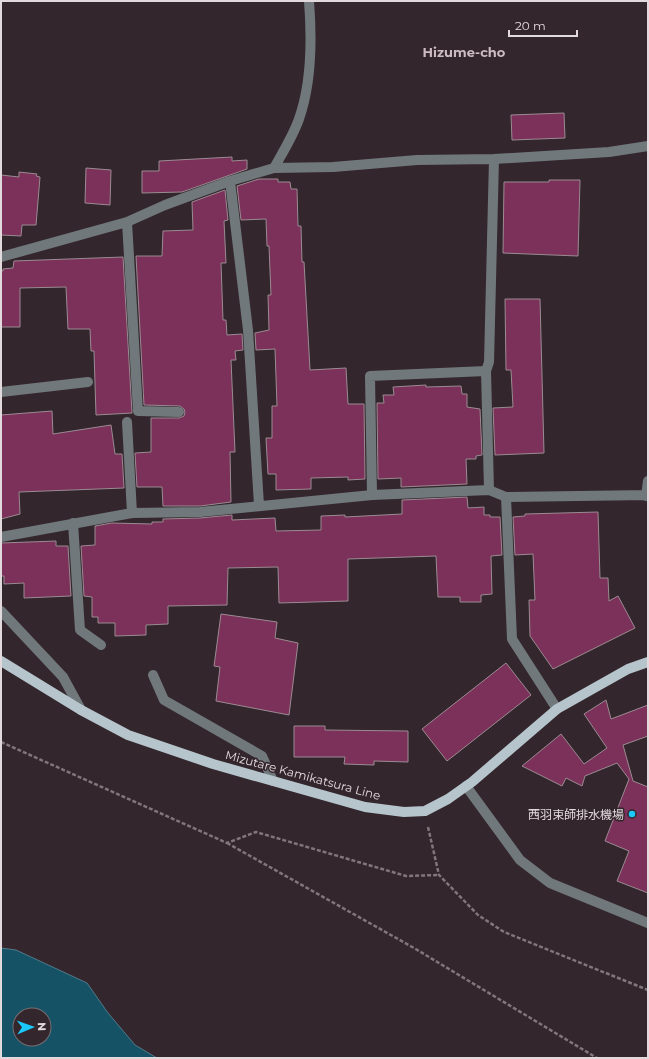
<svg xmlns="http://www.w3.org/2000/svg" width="649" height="1059" viewBox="0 0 649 1059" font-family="Montserrat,'Noto Sans JP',sans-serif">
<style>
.water{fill:#155266;stroke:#527a8a;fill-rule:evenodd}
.building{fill:#7c315a;stroke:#9b8b92}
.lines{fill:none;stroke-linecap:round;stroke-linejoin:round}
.path{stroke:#81767b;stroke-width:2.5;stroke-dasharray:4 2;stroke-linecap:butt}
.minor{stroke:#70787b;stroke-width:10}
.major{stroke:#b6c5cc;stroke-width:10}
.poi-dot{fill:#1bc9fc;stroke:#33262c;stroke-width:1.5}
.labels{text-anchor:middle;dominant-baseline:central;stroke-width:3;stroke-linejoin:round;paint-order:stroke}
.street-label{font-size:12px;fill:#e2d9dd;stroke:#33262c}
.poi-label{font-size:12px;fill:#e2d9dd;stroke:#33262c;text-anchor:end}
.neighbourhood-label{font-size:13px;font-weight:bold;fill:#cdbbc3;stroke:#33262c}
</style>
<rect width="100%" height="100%" fill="#33262c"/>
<path class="water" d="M1,948l15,2 71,33 21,30 27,32 22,13h-156zM20,1015h24v24h-24z"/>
<path class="building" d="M564,113l1,25 -53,2 -1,-25z
M232,157v4l15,-1v9l-65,23 -40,1v-22h17v-10z
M86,168l25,2 -1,35 -25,-2z
M19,172l18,2 -1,2 4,1 -4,48h-14l-1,11 -20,-1v-60l18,2z
M259,179h19v3h12l1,7h6l1,37h3l1,36h2l6,108 36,-2 2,36h16l1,75 -17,1v-3l-37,1v11l-35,1v-16h-8l-2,-36h6v-32h5l-2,-57 -19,1 -1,-17 14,-3 -1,-35h3l-2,-49h-2l-1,-27 -25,1 -4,-34z
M549,180h31l-2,76 -75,-3 1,-71h45z
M225,190l3,30 -4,1 2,42h-5l2,57h3l1,15 15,-1 1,16 -8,1 1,9h-5l4,92h-5l1,50 -31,4h-37l-1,-19h-25l-2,-34 16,-1v-34h28l5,-2 1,-4 -1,-3 -4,-3 -36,-1 -8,-149h26l1,-25 30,-1 -1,-28z
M123,257l9,156 -36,2 -2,-64h-3l-1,-22h-22l-2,-42 -46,1v39h-19v-56h2v-2l10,-1 1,-7z
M505,299h35l4,154 -49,2 -2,-47 20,-1 -2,-37h-5z
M426,385v2l35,-1 1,8h5v13l13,2 2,46 -6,1v3h-10l1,25 -66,3v-9l-23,1 -1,-76h7l-1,-8h11l-1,-8z
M52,411l1,23 58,-9 4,29h7l2,34 -105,4 1,22 -19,5v-104z
M467,497l1,11 16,-1v8h6v2h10l2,38 -11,1 1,38 -11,1v7h-21v-5h-22l-2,-41 -88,3v42l-69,2 -1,-36 -50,1 -1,37 -59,1v18l-22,1v10l-31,1v-13h-17v-6h-6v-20l-8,-1 -3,-50 14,-1v-19l17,-3 40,1v-2h11v-3l37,-1 32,-3v5l43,-2 1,13 45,-1v-14l24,-1v2l57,-3v-14z
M598,512l2,66h8l1,23 9,-5 17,32 -82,41 -23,-33 -1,-36h6l-2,-46 -18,1 -2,-38 12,-1v-2z
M56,541v5h12l3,50 -47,2v-15l-20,1v-8h-3v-33z
M221,614l56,8 -2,16 23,5 -9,72 -73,-14 4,-34 -6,-1z
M506,663l25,32 -84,66 -25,-32z
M606,700l5,19 37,-14v31l-25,9 10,36 15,6v106l-31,-12 12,-30 -24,-10 24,-62 -12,-16 -32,13 -3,10 -16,-8 -4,8 -40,-20 39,-32 23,30 23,-16 -23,-34z
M294,726h31v4l83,1v31l-34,-1v4l-30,-1 1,-7h-51z"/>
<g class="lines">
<path class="path" d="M1,742l226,101 29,-11 150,44 33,-1
M428,827l11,48 39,40 26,17 144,58
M227,843l187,105 183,110"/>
<path class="minor" d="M274,168c9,-16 19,-32 25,-49 13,-37 13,-80 10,-118
M230,181l18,149 11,175
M127,222l11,189 41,1
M1,257l126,-35 38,-17 65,-24 44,-13 59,-1 84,-7 77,-1 115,-7 39,-6
M486,371l3,-9 5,-203
M1,392l87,-10
M127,422l5,91
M372,495l-2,-119 116,-5 3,119
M646,496l2,-15
M506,497l6,142 45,70
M73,523l7,107 21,15
M1,537l131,-24 68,-1 172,-17 117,-5 17,7 142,-2
M1,611l62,66 18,33
M153,675l11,25 98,56 11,25
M466,786l54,74 30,23 98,40"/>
<path class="major" d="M1,661l80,49 47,25 85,29 60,17 92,26 39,5 21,-1 23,-12 24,-17 85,-73 71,-40 20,-7"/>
</g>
<circle class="poi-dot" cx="632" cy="814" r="4"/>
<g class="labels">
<g class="street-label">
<text transform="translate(303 775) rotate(15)">Mizutare Kamikatsura Line</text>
</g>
<g class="poi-label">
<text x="624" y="814">西羽束師排水機場</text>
</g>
<g class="neighbourhood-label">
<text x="464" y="52">Hizume-cho</text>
</g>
</g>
<rect width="649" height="1059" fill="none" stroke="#e2d9dd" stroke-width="4"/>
<g transform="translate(32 1027) rotate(88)"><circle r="19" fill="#33262c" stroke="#796e73"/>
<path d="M0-3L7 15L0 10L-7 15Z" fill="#1bc9fc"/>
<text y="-6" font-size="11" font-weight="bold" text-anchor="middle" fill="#e2d9dd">N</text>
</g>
<path d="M509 30v6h68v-6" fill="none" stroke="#e2d9dd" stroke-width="2"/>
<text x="515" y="30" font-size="12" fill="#e2d9dd" stroke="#33262c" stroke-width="3" paint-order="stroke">20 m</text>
</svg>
